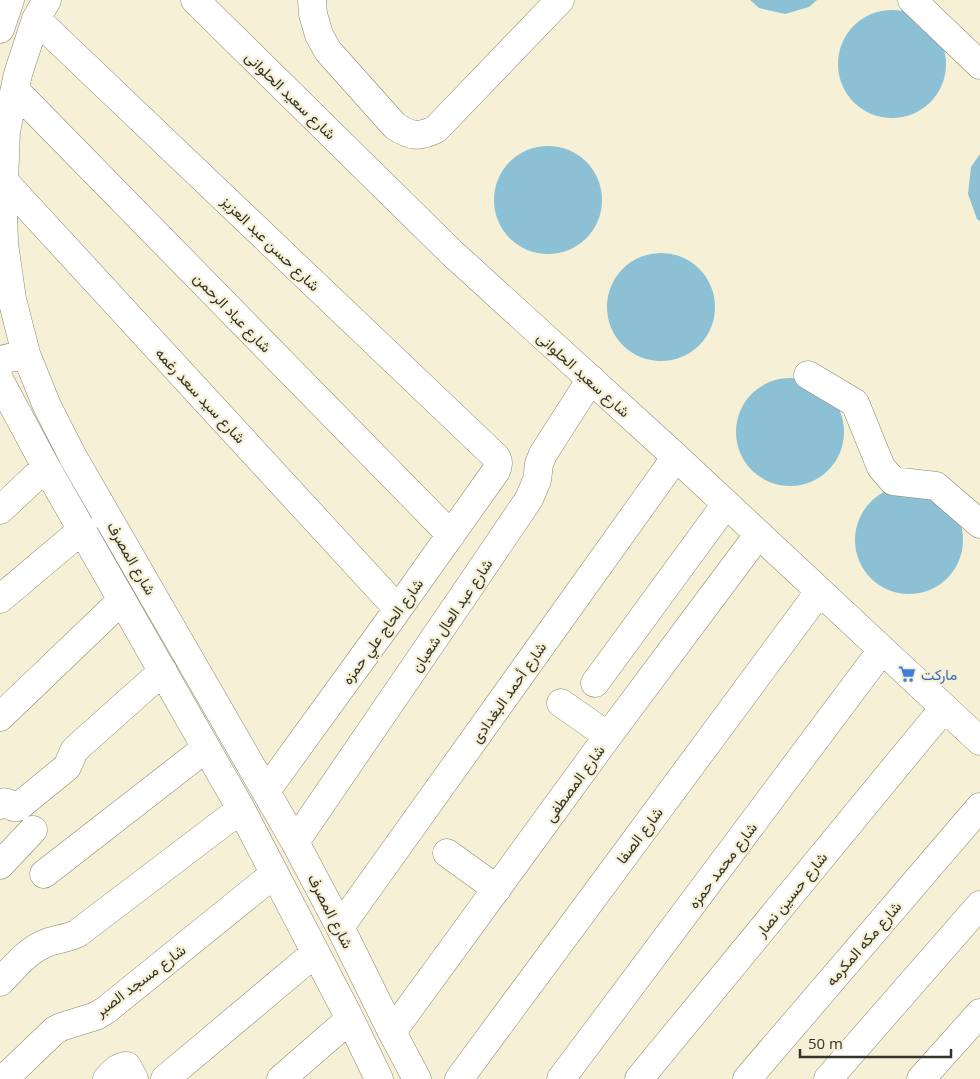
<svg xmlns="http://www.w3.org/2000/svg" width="980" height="1079" viewBox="0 0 980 1079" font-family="'Open Sans',Vazirmatn,sans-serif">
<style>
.water{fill:#8bc0d5}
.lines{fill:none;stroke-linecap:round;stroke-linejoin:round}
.minor-casing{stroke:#8c876f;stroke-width:29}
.minor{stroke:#fff;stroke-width:28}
.labels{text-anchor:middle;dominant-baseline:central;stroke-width:4.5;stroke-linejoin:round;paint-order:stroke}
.street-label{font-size:15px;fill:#36342a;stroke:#f5f0d6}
.shop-label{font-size:15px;fill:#366cbe;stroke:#f5f0d6;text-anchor:start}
</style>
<rect width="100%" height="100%" fill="#f5f0d6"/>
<path class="water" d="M750,0h67l-8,7 -24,7 -26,-6z
M838 64a54 54 0 1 1 108 0a54 54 0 1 1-108 0Z
M494 200a54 54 0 1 1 108 0a54 54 0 1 1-108 0Z
M980,154v67l-3,-2 -9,-25 3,-27z
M607 307a54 54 0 1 1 108 0a54 54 0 1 1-108 0Z
M736 432a54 54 0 1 1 108 0a54 54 0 1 1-108 0Z
M855 540a54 54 0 1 1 108 0a54 54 0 1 1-108 0Z"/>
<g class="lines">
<g class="minor-casing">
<path id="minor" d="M47,0l-11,19 -18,55 -12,57 -3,78 1,35 8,55 14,55 21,52 26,51 222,385 45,85 52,105 25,47
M195,0l257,253 224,204 304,284
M312,0l1,14 6,21 9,16 67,75c15,10 24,12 41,3l124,-129
M912,0l68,65
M36,19l460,438c3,5 3,8 0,14l-98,138 -132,182
M0,29l10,-29
M15,90l436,445
M4,181l394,428
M0,360l26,-6
M808,375l47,28 26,64 12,14 43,5 44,38
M0,381l46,86 195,342 109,210 29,60
M0,510l46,-43
M0,599l83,-70
M595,683l131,-179
M561,703l47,33
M0,717l122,-117
M0,805c5,-5 8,-2 13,2h5l49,-40 7,-16 6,-6 83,-74
M295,842l171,-250 63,-93 8,-19 2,-16 4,-10 48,-75
M447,853l50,36
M0,865l33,-35
M44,874l162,-126
M340,927l336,-470
M0,982c13,-13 27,-31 44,-38 11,-5 23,-5 34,-11l163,-124
M392,1032l216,-296 150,-201
M4,1079l51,-49 6,-3 35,-11 10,-6 168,-136
M107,1079c6,-6 11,-13 20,-13l7,13
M165,1079l150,-126
M281,1079l69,-60
M459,1079l360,-487
M561,1079l321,-429
M639,1079l305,-371
M747,1079l233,-272
M828,1079l152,-174
M921,1079l59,-66"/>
</g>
<use href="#minor" class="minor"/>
</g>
<defs>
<g id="supermarket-bare" transform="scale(1.35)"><path d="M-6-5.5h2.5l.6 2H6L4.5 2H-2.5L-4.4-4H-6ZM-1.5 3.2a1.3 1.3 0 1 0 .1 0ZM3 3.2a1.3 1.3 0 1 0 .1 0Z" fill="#3f7fe0" stroke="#f5f0d6" stroke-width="2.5" paint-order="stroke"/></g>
</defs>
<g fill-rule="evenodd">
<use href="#supermarket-bare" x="907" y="674"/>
</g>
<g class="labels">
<g class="street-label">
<text transform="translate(291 95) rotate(44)">شارع سعيد الحلوانى</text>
<text transform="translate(271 243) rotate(44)">شارع حسن عبد العزيز</text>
<text transform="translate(233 312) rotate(46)">شارع عباد الرحمن</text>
<text transform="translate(584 374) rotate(42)">شارع سعيد الحلوانى</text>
<text transform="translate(201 395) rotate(47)">شارع سيد سعد رغمه</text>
<text transform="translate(132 558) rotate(60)">شارع المصرف</text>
<text transform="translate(451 615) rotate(-56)">شارع عبد العال شعبان</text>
<text transform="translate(382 631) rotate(-54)">شارع الحاج علي حمزه</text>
<text transform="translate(508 692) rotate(-55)">شارع أحمد البغدادى</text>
<text transform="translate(574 783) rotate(-54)">شارع المصطفى</text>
<text transform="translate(639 835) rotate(-53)">شارع الصفا</text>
<text transform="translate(722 865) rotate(-53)">شارع محمد حمزه</text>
<text transform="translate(791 894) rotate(-51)">شارع حسين نصار</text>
<text transform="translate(331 911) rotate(63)">شارع المصرف</text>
<text transform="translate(863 943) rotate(-49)">شارع مكه المكرمه</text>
<text transform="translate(140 980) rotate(-37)">شارع مسجد الصبر</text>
</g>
<g class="shop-label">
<text x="921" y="674">ماركت</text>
</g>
</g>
<path d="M800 1049v8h151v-8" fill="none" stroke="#36342a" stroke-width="2.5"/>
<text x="808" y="1049" font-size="15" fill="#36342a" stroke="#f5f0d6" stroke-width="4" paint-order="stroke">50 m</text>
</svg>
